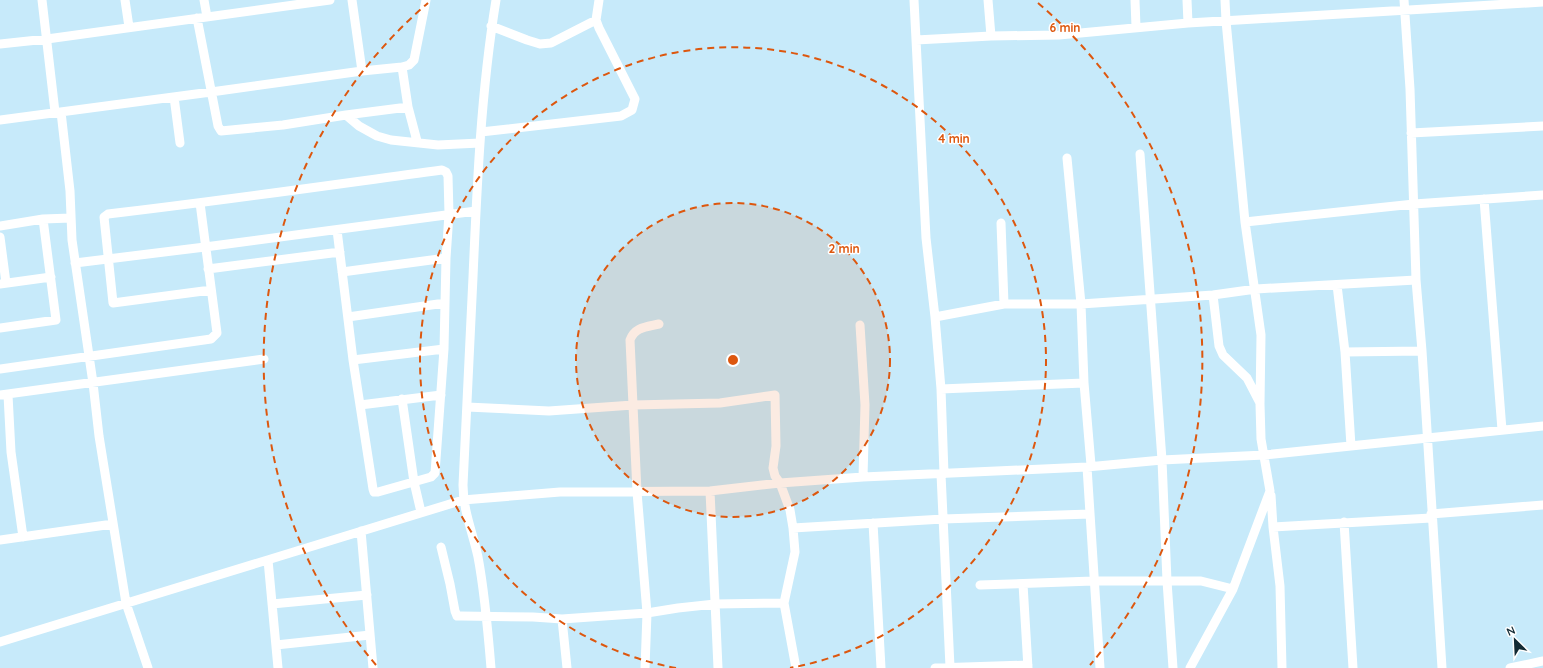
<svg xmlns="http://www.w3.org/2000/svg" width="1543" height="668" viewBox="0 0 1543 668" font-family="Quicksand,sans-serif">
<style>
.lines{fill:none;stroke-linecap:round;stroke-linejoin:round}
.minor{stroke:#fff;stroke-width:9}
.ring{fill:none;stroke:#dd570e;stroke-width:2;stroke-dasharray:7 5}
.centre{fill:#dd570e;stroke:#fff;stroke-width:2}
.ring-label{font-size:12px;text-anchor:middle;font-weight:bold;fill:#dd570e;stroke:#fff;stroke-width:3;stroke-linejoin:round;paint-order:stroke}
</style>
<rect width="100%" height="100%" fill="#c7eafa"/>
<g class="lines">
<path class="minor" d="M42,0l13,112
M125,0l4,27
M204,0l3,17
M352,0l10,71
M914,0l12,238 9,79 6,72 3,85
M988,0l3,36
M1135,0l1,27
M1187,0l1,23
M1404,0l6,89 6,191 6,71 20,317
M197,18l21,108 3,5 62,-6 63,-10 62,-8
M491,26l36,14 13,4 11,-1 45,-23
M916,40l75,-4 68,-1 129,-12 355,-21
M0,44l47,-5 283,-39
M402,67l6,40 9,34
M174,97l6,46
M61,112l9,79 2,49 21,143 6,53 27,167 22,65
M346,115l13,11 18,10 14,4 47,5 42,-2
M0,120l211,-28 151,-21 40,-4 7,-2 5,-5 12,-60
M481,132l140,-16 11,-6 3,-11 -36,-71 -3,-8 3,-20
M1411,133l132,-7
M1140,154l22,306 5,121 6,87
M1067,158l14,146 3,79 7,82
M1484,199l18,231
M1245,222l169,-18 129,-9
M1001,223l3,81
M0,226l43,-7 28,-1
M0,237l6,46
M75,263l130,-16 271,-36
M208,269l132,-17
M342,272l104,-14
M0,284l51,-7
M1337,285l8,67 77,-1
M211,290l-98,13 -9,-86 4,-3c112,-13 223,-29 334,-44l4,2 2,4 1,38 -3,44 -2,91 -9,124 -4,4 -53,15h-4l-1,-3 -20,-129 -16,-130
M1213,295l6,51 4,9 24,23 13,25
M348,317l97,-14
M935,317l69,-13h77l132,-9 43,-6 160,-9
M860,325l5,80 -2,72
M0,328l56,-8 -13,-101
M1345,352l6,94
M353,360l91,-11
M0,369l211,-30 6,-6 -17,-130
M941,389l143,-6
M0,395l264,-36
M8,395l3,57 12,85
M402,399l12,83 7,30
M360,405l81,-10
M467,407l82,4 84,-6 87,-2 55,-8 1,51 -3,22 2,8 5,7 10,27 3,18 2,24 -11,51 12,65
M1087,467l13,201
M941,474l9,193
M710,491l8,177
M1271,495l2,32 158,-9
M1431,514l112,-9
M1344,522l9,146
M873,523l8,145
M1273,527l7,59 2,82
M793,528l150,-9 147,-5
M361,531l12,137
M0,540l113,-16
M441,547l9,37 5,27 2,5h4l72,1 29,2 85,-6 31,-5 37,-4 69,-1
M268,560l10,108
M1023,584l5,84
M980,585l113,-4h108l32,8
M272,604l95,-9
M562,619l5,49
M0,642l463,-142 97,-8 150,-1 70,-8 83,-6 224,-10 75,-7 102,-5 279,-29
M276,645l94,-10
M491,668c-3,-37 -6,-74 -13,-111 -5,-24 -15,-46 -15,-72 3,-69 7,-139 10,-208 4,-93 8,-185 23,-277
M645,668l2,-55 -10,-121 -7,-152c5,-13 16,-13 29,-16
M935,668l93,-3
M1190,668l43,-79 37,-98 -9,-52 -1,-35 1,-69 -16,-113 -19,-201 -1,-21
M1510,668l33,-7"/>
</g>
<circle cx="733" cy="360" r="157" fill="#dd570e" fill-opacity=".12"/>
<g class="ring">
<circle cx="733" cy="360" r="157"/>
<path d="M676 668A313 313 0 1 1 790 668"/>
<path d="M376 665A470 470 0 0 1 428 3M1038 3A470 470 0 0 1 1090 665"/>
</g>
<circle cx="733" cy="360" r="6" class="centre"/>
<g class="ring-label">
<text x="1065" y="32">6 min</text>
<text x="954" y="143">4 min</text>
<text x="844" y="253">2 min</text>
</g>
<g transform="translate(1515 640) rotate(336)" stroke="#ffffff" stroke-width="3" paint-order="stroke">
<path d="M0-3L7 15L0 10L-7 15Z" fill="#122a34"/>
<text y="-6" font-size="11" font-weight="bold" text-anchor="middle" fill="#122a34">N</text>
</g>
</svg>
